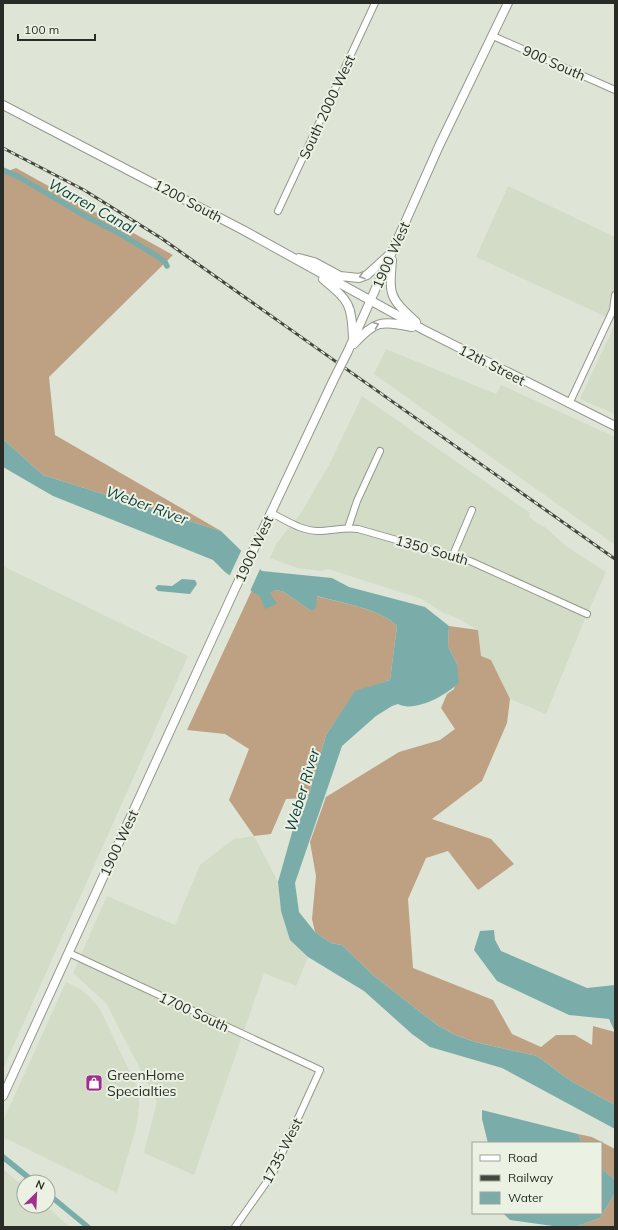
<svg xmlns="http://www.w3.org/2000/svg" width="618" height="1230" viewBox="0 0 618 1230" font-family="Mulish,sans-serif">
<style>
.built{fill:#d2dcc7}
.forest{fill:#bea182}
.water{fill:#7aada9}
.pier{fill:#dee5d7}
.lines{fill:none;stroke-linecap:round;stroke-linejoin:round}
.canal{stroke:#7aada9;stroke-width:5.5}
.minor-casing{stroke:#93998c;stroke-width:8}
.major-casing{stroke:#93998c;stroke-width:10}
.minor{stroke:#fff;stroke-width:6}
.major{stroke:#fff;stroke-width:8}
.rail-casing{stroke:#444740;stroke-width:3}
.rail{stroke:#ebf2e4;stroke-width:1.5;stroke-dasharray:4.5;stroke-linecap:butt}
.major-bridge-casing{stroke:#93998c;stroke-width:10;stroke-linecap:butt}
.major-bridge{stroke:#fff;stroke-width:8}
.oneway{stroke:#9fa09d}
.labels{text-anchor:middle;dominant-baseline:central;stroke-width:4;stroke-linejoin:round;paint-order:stroke}
.street-label{font-size:14px;fill:#292c26;stroke:#ebf2e4}
.poi-label{font-size:14px;fill:#292c26;stroke:#ebf2e4;text-anchor:start}
.water-label{font-size:15px;font-style:italic;fill:#093b39;stroke:#ebf2e4}
</style>
<rect width="100%" height="100%" fill="#dee5d7"/>
<path class="built" d="M508,186l107,51v84l-139,-64z
M615,324v90l-35,-15z
M386,349l110,45 5,-9 114,52v108l-241,-171z
M362,396l168,117 -1,3 5,5 12,7 20,18 40,26 -19,42 -41,100 -36,-15 -19,-39 -10,-4 -3,-26 -21,-12 -12,-4 -23,-15 -94,-30 -6,2 -25,-3 -27,-10 6,-14 25,-31 29,-50z
M3,566l185,90 -185,413z
M254,836l24,46 3,29 9,29 18,17 -12,29 -32,-13 -70,202 -50,-22 13,-51 -51,-99 -33,-30 34,-77 68,29 25,-60 34,-26z
M66,982l14,7 10,8 10,12 38,80 1,16 -2,19 -20,69 -114,-56v-16z
M3,1169l21,18v19h22l24,21h-67z"/>
<path class="forest" d="M16,168l157,87 -124,122 6,58 166,96 -178,-56 -40,-36v-266z
M252,590l8,7 16,-7 8,2 27,19 5,-15c24,7 64,12 81,30l-7,54 -35,12 -29,43 -18,63 -22,1 -15,35 -17,2 -25,-36 20,-51 -24,-15 -38,-4z
M449,626l29,4 3,26 10,4 19,39 -3,24 -25,58 -50,38 59,20 23,25 -36,26 -30,-39 -22,7 -18,41 5,69 80,32 19,34 29,13 15,-12h19l17,10 1,-19 22,6v73l-44,-24 -34,-25 -62,-14 -20,-7 -18,-10 -64,-50 -31,-30 -11,-2 -16,-11 -3,-13 4,-43 -6,-34 16,-45 73,-45 41,-12 15,-11 -14,-21 6,-14 7,-5 3,-25 -9,-18z
M578,1134l14,3 23,12v31l-14,-12v-25h-19z
M615,1193v34h-40l25,-9z"/>
<path class="water" d="M3,439l40,36 178,56 41,40 70,7 17,9 76,20 24,19 -1,20 9,18 2,18c-11,13 -45,31 -61,22l-6,2 -16,10 -34,30 -47,137 4,29 16,20 16,11 11,2 31,30 64,50 18,10 20,7 62,14 34,25 44,24v24l-113,-61 -72,-21 -18,-13 -48,-43 -56,-34 -18,-17 -9,-29 -3,-29 15,-53 6,-7 9,-24 18,-63 29,-44 35,-11 7,-54c-17,-18 -57,-23 -80,-30l-1,12 -5,3 -27,-19 -8,-2 -6,3 7,11 -12,5 -5,-12 -35,-25 -12,-12 -160,-64 -50,-29z
M182,579l13,1 2,4 -7,10 -32,-3 -3,-3 3,-3 14,1z
M494,930l1,10 6,11 86,37 28,-3v47l-6,-13 -40,-4 -72,-34 -23,-31 6,-19z
M482,1110l96,24 4,9h-94l-6,-24z
M601,1168l14,12v13l-15,25 -25,9h-15l-50,-7 -7,-7h98z"/>
<path class="pier" d="M242,549l19,18 -11,24 -21,-14z"/>
<g class="lines">
<path class="canal" d="M3,170l16,7 68,40 28,14 39,23 11,8 2,4
M3,1157l31,25
M48,1194l40,33"/>
<g class="minor-casing">
<path id="minor" d="M493,36l122,54
M278,211l97,-208
M569,404l44,-94 2,-15
M271,513c15,7 30,18 47,18 13,0 26,-4 40,-2l112,32 117,53
M348,528l9,-27 23,-50
M453,555l19,-45
M69,953l251,117 -47,103 -38,54"/>
</g>
<g class="major-casing">
<path id="major" d="M3,105l240,125 181,100 191,96
M299,258l15,4 26,14 19,2 8,-3 23,-21
M392,260c-3,36 -3,37 24,62
M323,279c27,23 28,24 30,59
M354,344c21,-23 27,-24 58,-17
M348,351l91,-205 69,-143
M3,1096l231,-505 99,-210"/>
</g>
<use href="#minor" class="minor"/>
<use href="#major" class="major"/>
<g class="rail-casing">
<path id="rail" d="M3,148l81,42 77,48 454,321"/>
</g>
<use href="#rail" class="rail"/>
<g class="major-bridge-casing">
<path id="major-bridge" d="M333,381l15,-30"/>
</g>
<use href="#major-bridge" class="major-bridge"/>
</g>
<defs><path id="oneway-chevron" d="M-2-3.5L2.5 0L-2 3.5" fill="none" stroke-width="1.6" stroke-linecap="round" stroke-linejoin="round"/></defs>
<g class="oneway">
<use href="#oneway-chevron" transform="translate(362 276) rotate(162)"/>
<use href="#oneway-chevron" transform="translate(376 325) rotate(-21)"/>
</g>
<defs>
<g id="shop-square" transform="scale(0.9)"><rect x="-9" y="-9" width="18" height="18" rx="4" fill="#a1308d" stroke="#ebf2e4"/><path d="M-5-2.5h2.3a2.7 3.5 0 0 1 5.4 0H5L5.5 6h-11ZM-1.5-2.5h3a1.5 2.3 0 0 0-3 0Z" fill="#fff"/></g>
</defs>
<g fill-rule="evenodd">
<use href="#shop-square" x="94" y="1083"/>
</g>
<g class="labels">
<g class="street-label">
<text transform="translate(554 63) rotate(24)">900 South</text>
<text transform="translate(327 107) rotate(-65)">South 2000 West</text>
<text transform="translate(188 201) rotate(28)">1200 South</text>
<text transform="translate(391 255) rotate(-66)">1900 West</text>
<text transform="translate(492 365) rotate(27)">12th Street</text>
<text transform="translate(254 549) rotate(-65)">1900 West</text>
<text transform="translate(432 550) rotate(16)">1350 South</text>
<text transform="translate(119 843) rotate(-65)">1900 West</text>
<text transform="translate(194 1012) rotate(25)">1700 South</text>
<text transform="translate(282 1151) rotate(-63)">1735 West</text>
</g>
<g class="poi-label">
<text x="107" y="1075">GreenHome<tspan x="107" dy="16">Specialties</tspan></text>
</g>
<g class="water-label">
<text transform="translate(92 206) rotate(29)">Warren Canal</text>
<text transform="translate(147 505) rotate(20)">Weber River</text>
<text transform="translate(302 790) rotate(-73)">Weber River</text>
</g>
</g>
<rect width="618" height="1230" fill="none" stroke="#292c26" stroke-width="8"/>
<rect x="472" y="1142" width="130" height="72" fill="#ebf2e4" stroke="#9da398"/>
<rect x="480" y="1155" width="20" height="6" fill="#ffffff" stroke="#9da398"/>
<text x="508" y="1162" font-size="12" fill="#292c26">Road</text>
<rect x="480" y="1175" width="20" height="6" fill="#444740" stroke="#9da398"/>
<text x="508" y="1182" font-size="12" fill="#292c26">Railway</text>
<rect x="480" y="1192" width="20" height="12" fill="#7aada9" stroke="#9da398"/>
<text x="508" y="1202" font-size="12" fill="#292c26">Water</text>
<g transform="translate(36 1194) rotate(24)"><circle r="19" fill="#ebf2e4" stroke="#9da398"/>
<path d="M0-3L7 15L0 10L-7 15Z" fill="#a1308d"/>
<text y="-6" font-size="11" font-weight="bold" text-anchor="middle" fill="#292c26">N</text>
</g>
<path d="M18 34v6h77v-6" fill="none" stroke="#292c26" stroke-width="2"/>
<text x="24" y="34" font-size="12" fill="#292c26" stroke="#ebf2e4" stroke-width="3" paint-order="stroke">100 m</text>
</svg>
